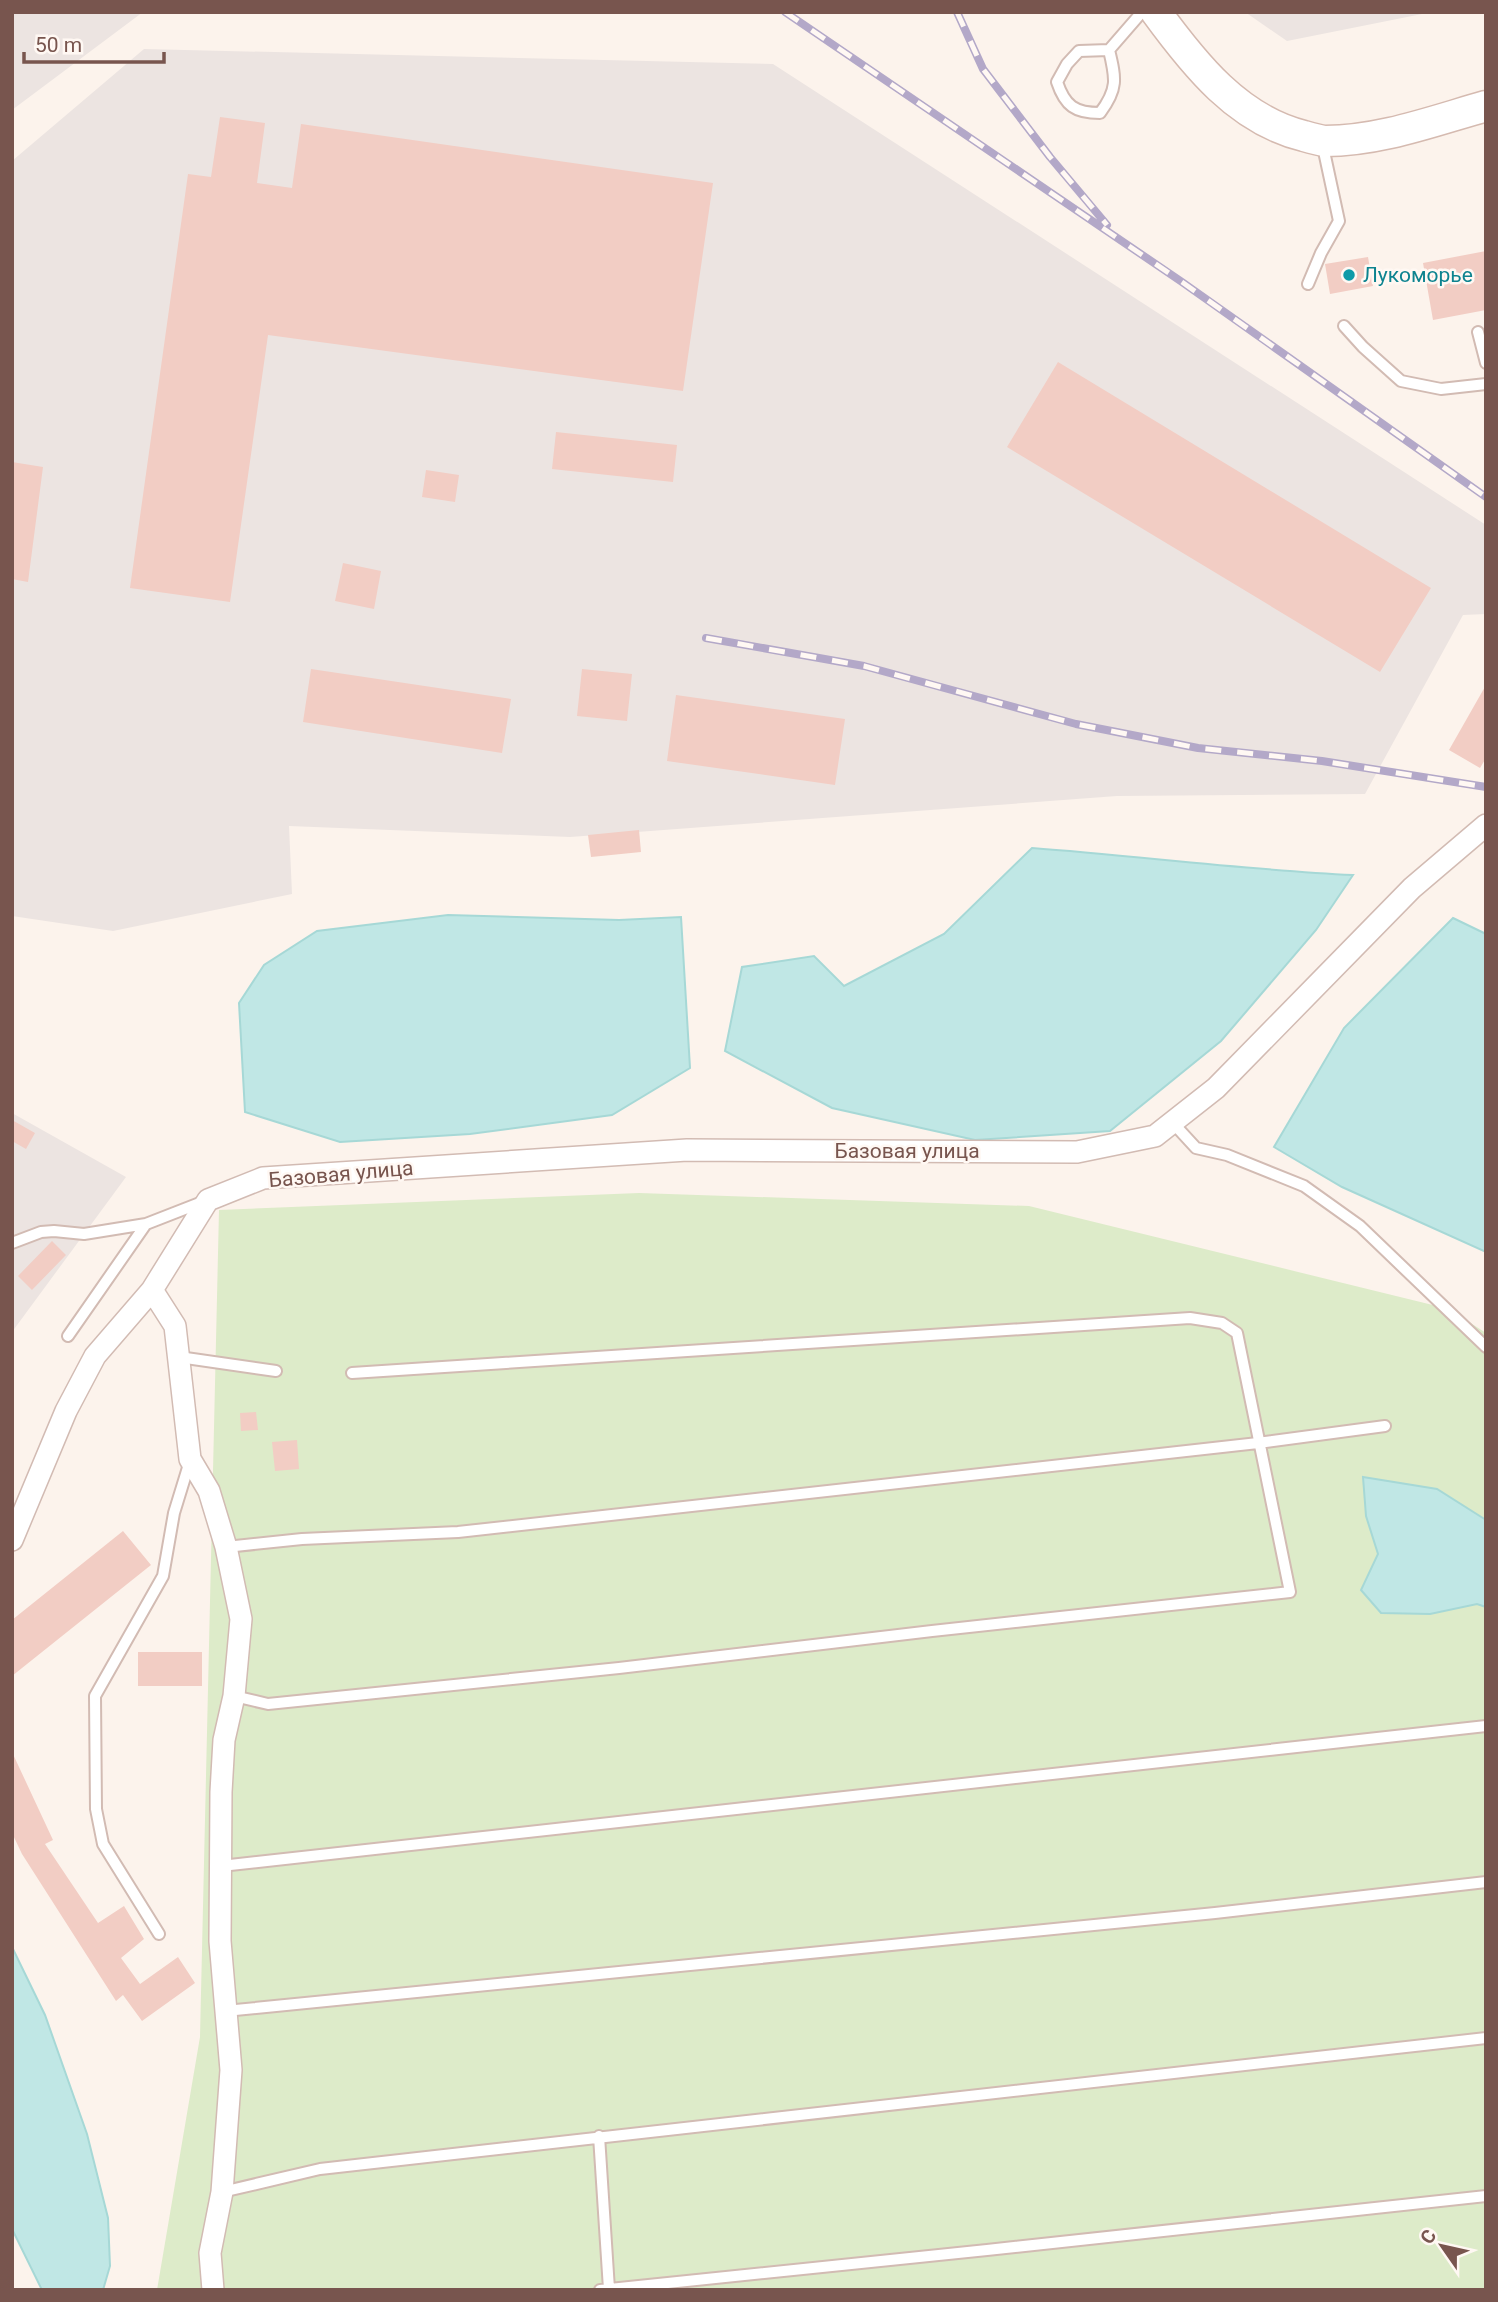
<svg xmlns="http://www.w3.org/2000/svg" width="1498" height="2302" viewBox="0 0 1498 2302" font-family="Roboto,sans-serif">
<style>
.industrial{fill:#ece4e1}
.green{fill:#ddebc9}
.water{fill:#c0e7e5;stroke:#a6d8d6;stroke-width:2}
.building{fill:#f2cdc4}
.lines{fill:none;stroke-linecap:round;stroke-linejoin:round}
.lane-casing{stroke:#d2bbb3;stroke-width:14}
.street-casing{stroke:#d2bbb3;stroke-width:24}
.secondary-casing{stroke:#d5bab0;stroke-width:33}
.lane{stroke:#fff;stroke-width:10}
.street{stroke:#fff;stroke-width:21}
.secondary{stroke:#fff;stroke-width:30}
.rail-casing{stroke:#b3a8c8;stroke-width:8}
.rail{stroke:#fff8f3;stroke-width:5;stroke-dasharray:16;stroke-linecap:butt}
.culture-dot{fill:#0f9aa8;stroke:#fff8f3;stroke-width:2.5}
.labels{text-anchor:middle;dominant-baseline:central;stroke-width:5;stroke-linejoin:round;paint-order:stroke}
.culture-label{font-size:21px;fill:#0d838f;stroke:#fff8f3;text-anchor:start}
.street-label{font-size:21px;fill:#78554e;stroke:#fff8f3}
</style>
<rect width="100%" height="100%" fill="#fcf3ec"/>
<path class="industrial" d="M12,12h131l-131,98z
M1245,12h187l-145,29z
M144,49l629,15 713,461v89l-23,1 -98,179 -248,2 -547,41 -281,-11 3,68 -179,37 -101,-15v-755z
M12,1113l114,64 -114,155z"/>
<path class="green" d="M639,1193l390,13 420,103 37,24v957h-1329l43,-253 19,-827z"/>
<path class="water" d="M1032,848c107,8 213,22 321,27l-37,55 -95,111 -111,90 -135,9 -143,-32 -107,-57 17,-84 72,-11 30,30 100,-52z
M448,915l171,5 62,-3 9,151 -78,47 -142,19 -130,8 -95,-30 -6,-109 25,-38 53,-34z
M1453,918l33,16v318l-144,-65 -68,-40 70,-119z
M1363,1477l74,12 49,31v87l-9,-3 -47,10 -49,-1 -20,-23 17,-36 -12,-38z
M12,1947l33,68 42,119 21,84 2,48 -7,24h-61l-30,-61z"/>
<path class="building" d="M220,117l45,6 -8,60 35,5 9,-64 412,59 -30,208 -415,-56 -38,267 -100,-14 58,-414 23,3z
M1486,251v59l-53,10 -10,-57z
M1368,257l5,29 -43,8 -5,-30z
M1058,362l373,226 -51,84 -373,-225z
M556,432l121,13 -4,37 -121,-13z
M12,462l31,5 -15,115 -16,-3z
M426,470l33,5 -4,27 -33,-5z
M343,563l38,8 -7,38 -39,-8z
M311,669l200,30 -9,54 -199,-31z
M582,669l50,5 -5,47 -50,-5z
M1486,685v73l-6,10 -31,-18z
M676,695l169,24 -10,66 -168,-24z
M639,830l2,22 -50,5 -3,-22z
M12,1120l23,13 -9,16 -14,-8z
M52,1241l14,14 -34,35 -14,-14z
M256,1412l2,18 -17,1 -1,-18z
M297,1440l2,29 -24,2 -3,-29z
M123,1531l28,34 -139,111v-56z
M138,1652h64v34h-64z
M12,1752l41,88 -8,4 53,79 26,-17 20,33 -23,19 19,26 38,-27 17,26 -53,38 -19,-26 -7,6 -94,-147 -10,-21z"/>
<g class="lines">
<g class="lane-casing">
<path id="lane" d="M1109,50c7,29 9,39 -9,63 -25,0 -35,-7 -43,-31l10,-18 12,-13 30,-1 33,-38
M1308,284l13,-31 18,-32 -17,-79
M1344,326l19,21 38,34 40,8 45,-5
M1478,332l8,31
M1173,1123l23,25 31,7 77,31 56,40 126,121
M12,1243l29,-11 13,-1 30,3 62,-10 59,-23
M68,1336l78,-112
M179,1357l97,14
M226,1547l76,-8 156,-7 800,-89 127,-17
M234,1696l34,8 351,-36 313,-37 358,-39 -53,-259 -15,-10 -32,-5 -838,55
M221,1866l1265,-140
M159,1934l-56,-90 -7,-35 -1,-113 68,-120 11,-63 16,-52
M225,2011l990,-98 271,-31
M599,2136l10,153
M222,2192l98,-23 1166,-131
M600,2290l387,-40 499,-54"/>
</g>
<g class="street-casing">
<path id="street" d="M12,1540l54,-129 29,-55 57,-66
M213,2290l-3,-37 12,-61 9,-122 -11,-129 1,-149 3,-52 10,-44 7,-77 -15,-72 -17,-56 -19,-32 -15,-133 -23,-36 56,-90 55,-22 424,-28 390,2 78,-16 61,-48 196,-200 74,-63"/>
</g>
<g class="secondary-casing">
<path id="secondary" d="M1156,12c38,52 82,108 148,124 7,2 14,4 21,5 55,0 108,-20 161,-35"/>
</g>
<use href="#lane" class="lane"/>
<use href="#street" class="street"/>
<use href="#secondary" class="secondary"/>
<g class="rail-casing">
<path id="rail" d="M785,12l397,270 304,215
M957,12l26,57 67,88 57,68
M706,638l158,28 212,58 122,24 124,13 164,26"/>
</g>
<use href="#rail" class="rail"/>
</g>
<circle class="culture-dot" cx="1349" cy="275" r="7"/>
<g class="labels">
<g class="culture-label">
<text x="1363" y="275">Лукоморье</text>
</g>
<g class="street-label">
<text x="907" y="1151">Базовая улица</text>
<text transform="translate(341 1174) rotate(-5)">Базовая улица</text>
</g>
</g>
<rect width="1498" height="2302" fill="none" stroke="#78554e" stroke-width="28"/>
<g transform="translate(1442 2246) rotate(304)" stroke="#fff8f3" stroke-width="5" paint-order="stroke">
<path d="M0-5L12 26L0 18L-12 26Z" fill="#78554e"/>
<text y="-10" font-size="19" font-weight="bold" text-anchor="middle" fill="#78554e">С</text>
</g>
<path d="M24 52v10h140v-10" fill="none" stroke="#78554e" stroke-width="3.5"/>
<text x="35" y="52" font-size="21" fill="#78554e" stroke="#fff8f3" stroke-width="5" paint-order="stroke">50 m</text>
</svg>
